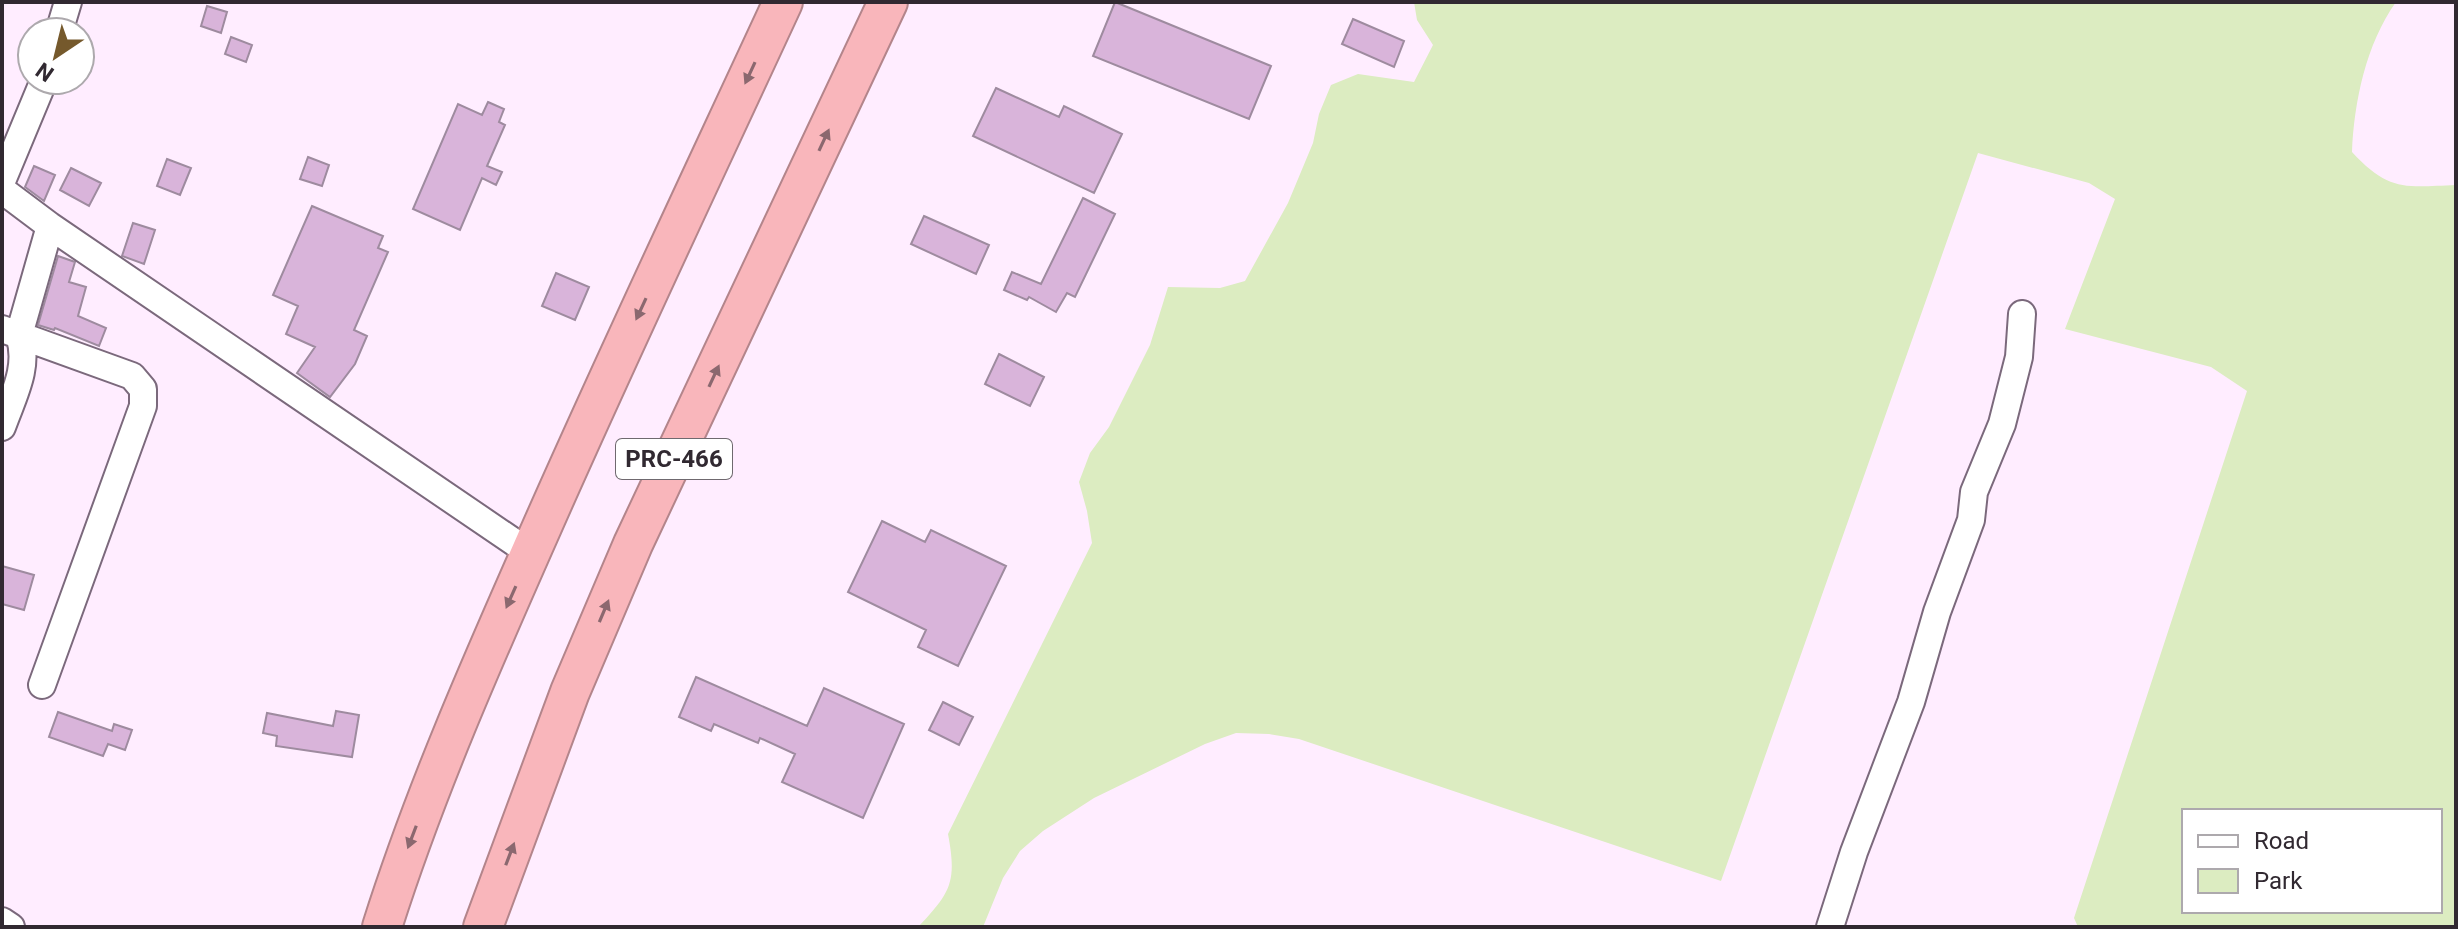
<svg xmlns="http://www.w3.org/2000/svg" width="2458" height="929" viewBox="0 0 2458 929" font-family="Roboto,sans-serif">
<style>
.green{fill:#dcecc1;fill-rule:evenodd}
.building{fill:#d9b4da;stroke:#9e8b9f;stroke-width:2}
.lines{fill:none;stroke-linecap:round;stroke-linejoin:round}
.minor-casing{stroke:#7b697c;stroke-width:30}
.highway-casing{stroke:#b3858b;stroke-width:42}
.minor{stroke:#fff;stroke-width:26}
.highway{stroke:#f9b6bb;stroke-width:38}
.oneway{fill:#8b686f}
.labels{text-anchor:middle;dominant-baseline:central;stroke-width:7;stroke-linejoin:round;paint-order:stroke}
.shield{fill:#fff;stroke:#6f696f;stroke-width:2}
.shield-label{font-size:24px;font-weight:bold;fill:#312931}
</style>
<rect width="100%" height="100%" fill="#ffedff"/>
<path class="green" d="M1414,2h982c-30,42 -42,100 -44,150 37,40 53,35 104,33v742h-378l-4,-9 173,-527 -36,-24 -146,-38 50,-130 -26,-16 -111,-30 -257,728 -422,-142 -30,-5 -33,-1 -31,11 -111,54 -51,33 -23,20 -17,27 -20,49h-65c33,-35 39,-45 30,-93l144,-291 -5,-32 -8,-29 11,-29 19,-26 41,-82 18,-58 52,1 25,-7 43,-78 25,-60 6,-29 12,-29 27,-11 56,8 19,-37 -16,-25zM2184,811h256v100h-256z"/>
<path class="building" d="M1115,2l156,64 -22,53 -156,-63z
M207,6l20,6 -6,21 -20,-7z
M1353,19l51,22 -10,26 -52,-23z
M231,37l21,8 -6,17 -21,-8z
M996,88l63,29 5,-11 58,28 -28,59 -121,-57z
M488,102l16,7 -5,13 6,3 -18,41 15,6 -6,13 -14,-7 -22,52 -47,-21 45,-105 24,11z
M308,157l21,8 -7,21 -22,-7z
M167,159l24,9 -11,27 -23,-9z
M34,166l21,9 -11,26 -19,-14z
M71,168l30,15 -12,23 -29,-16z
M1083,198l32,16 -40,83 -8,-4 -11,19 -27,-15 -2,3 -23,-10 8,-18 29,12z
M312,206l71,30 -5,12 10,4 -34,78 13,6 -12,28 -25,33 -33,-24 18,-26 -29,-13 12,-28 -25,-11z
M924,216l65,29 -13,29 -65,-30z
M133,223l22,7 -11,34 -22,-8z
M58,256l17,6 -6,20 17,5 -8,29 28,12 -7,18 -44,-18 -1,2 -16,-5z
M556,273l33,14 -14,33 -33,-14z
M999,354l45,23 -14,29 -45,-22z
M882,521l43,21 6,-12 75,36 -48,100 -40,-19 8,-17 -78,-38z
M2,566l32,9 -10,35 -22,-6z
M696,677l111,49 17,-38 80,36 -41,94 -81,-36 13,-28 -35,-16 -2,5 -44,-19 -3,7 -32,-14z
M943,702l30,15 -14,28 -30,-15z
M336,711l23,4 -7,42 -76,-11 1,-10 -14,-3 4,-20 66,13z
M58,712l54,19 2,-7 18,6 -7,20 -17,-6 -5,12 -54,-19z"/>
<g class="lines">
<g class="minor-casing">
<path id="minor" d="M59,32l9,-30
M2,181l42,-101
M2,190l48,36 480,327
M2,329l130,47 11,13v17l-101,279
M2,427c11,-31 28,-60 17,-92l31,-109
M2,921l9,6
M1830,927l24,-75 57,-150 26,-90 34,-92 3,-28 28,-68 17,-67 3,-43"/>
</g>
<g class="highway-casing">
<path id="highway" d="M382,927c43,-136 101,-267 159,-398 78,-177 161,-352 242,-527
M483,927l87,-235 63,-148 255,-542"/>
</g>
<use href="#minor" class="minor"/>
<use href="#highway" class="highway"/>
</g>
<defs><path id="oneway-solid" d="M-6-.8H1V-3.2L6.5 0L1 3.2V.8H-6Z" transform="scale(2)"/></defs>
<g class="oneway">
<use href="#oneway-solid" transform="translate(750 73) rotate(115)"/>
<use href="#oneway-solid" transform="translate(824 140) rotate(-65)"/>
<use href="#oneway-solid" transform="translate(641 309) rotate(115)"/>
<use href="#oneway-solid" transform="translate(714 376) rotate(-65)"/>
<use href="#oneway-solid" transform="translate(511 597) rotate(114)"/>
<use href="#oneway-solid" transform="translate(604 611) rotate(-67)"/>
<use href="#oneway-solid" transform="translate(412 837) rotate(111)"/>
<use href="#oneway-solid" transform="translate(510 854) rotate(-69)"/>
</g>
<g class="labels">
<rect class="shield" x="616" y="439" width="116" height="40" rx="6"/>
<g class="shield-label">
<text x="674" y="459">PRC-466</text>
</g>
</g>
<rect width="2458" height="929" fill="none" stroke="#312931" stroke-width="8"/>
<rect x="2182" y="809" width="260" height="104" fill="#ffffff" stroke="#ada9ad" stroke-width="2"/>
<rect x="2198" y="835" width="40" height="12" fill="#ffffff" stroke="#ada9ad" stroke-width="2"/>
<text x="2254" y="849" font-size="24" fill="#312931">Road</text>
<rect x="2198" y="869" width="40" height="24" fill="#dcecc1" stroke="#ada9ad" stroke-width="2"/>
<text x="2254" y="889" font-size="24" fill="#312931">Park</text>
<g transform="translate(56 56) rotate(215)"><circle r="38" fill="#ffffff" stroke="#ada9ad" stroke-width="2"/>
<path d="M0-6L14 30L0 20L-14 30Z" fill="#75592c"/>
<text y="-12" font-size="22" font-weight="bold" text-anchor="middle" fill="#312931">N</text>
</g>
</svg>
